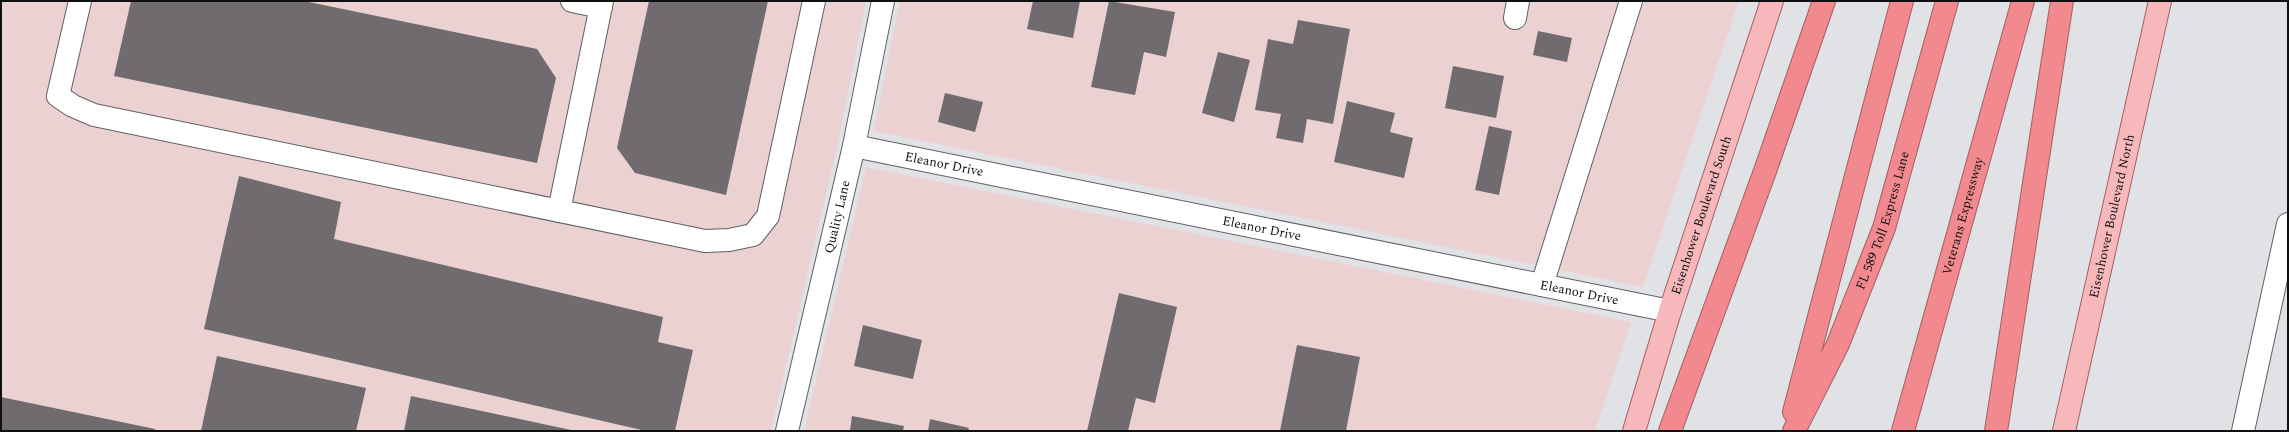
<svg xmlns="http://www.w3.org/2000/svg" width="2289" height="432" viewBox="0 0 2289 432" font-family="Spectral,serif">
<style>
.commercial{fill:#ecd1d2}
.building{fill:#6f6b6e}
.lines{fill:none;stroke-linecap:round;stroke-linejoin:round}
.minor-casing{stroke:#606064;stroke-width:24}
.major-casing{stroke:#a25f63;stroke-width:24}
.highway-casing{stroke:#a25f63;stroke-width:24}
.minor{stroke:#fff;stroke-width:22}
.major{stroke:#f7b8bc;stroke-width:22}
.highway{stroke:#f1898f;stroke-width:22}
.labels{text-anchor:middle;dominant-baseline:central;stroke-width:3.5;stroke-linejoin:round;paint-order:stroke}
.street-label{font-size:13px;fill:#0f1011;stroke:#e1e2e6}
</style>
<rect width="100%" height="100%" fill="#e1e2e6"/>
<path class="commercial" d="M1,1h865l-28,141 -67,289h-770z
M900,1h839l-96,286 -769,-156z
M866,167l765,155 -36,109h-791z"/>
<path class="building" d="M131,1h173l233,48 19,29 -19,85 -423,-87z
M649,1h119l-42,194 -91,-22 -18,-25z
M1033,1h47l-7,37 -46,-9z
M1109,1l66,11 -9,45 -22,-5 -9,43 -44,-8z
M1298,20l52,9 -17,95 -26,-5 -4,24 -27,-5 5,-24 -26,-4 13,-71 25,5z
M1538,31l34,7 -5,24 -34,-7z
M1218,52l32,8 -16,62 -32,-9z
M1453,66l51,10 -8,42 -51,-10z
M945,93l38,9 -8,30 -37,-10z
M1347,101l48,12 -5,19 23,6 -9,40 -70,-16z
M1489,126l23,5 -13,64 -24,-5z
M239,176l102,26 -7,37 329,78 -5,25 35,8 -18,81h-29l-442,-102z
M1119,293l58,14 -22,96 -19,-5 -8,33h-41z
M863,325l59,15 -9,39 -59,-13z
M1297,345l63,12 -14,74h-66z
M217,356l149,32 -10,43h-155z
M411,396l160,34v1h-167z
M1,397l154,32v2h-154z
M852,416l52,10 -1,5h-53z
M930,419l39,9 -1,3h-40z"/>
<g class="lines">
<g class="minor-casing">
<g id="minor">
<path d="M80,1l-22,95 15,10 21,9 611,126 24,-1 24,-5 15,-19 46,-215"/>
<path d="M572,1l29,6"/>
<path d="M1515,18l3,-17"/>
<path id="s1" d="M854,146l816,165"/>
<path d="M559,211l43,-210"/>
<path d="M1542,285l89,-284"/>
<path id="s2" d="M787,431l67,-285 29,-145"/>
<path d="M2243,431l45,-207"/>
</g>
</g>
<g class="major-casing">
<g id="major">
<path id="s3" d="M1634,431l36,-120 102,-310"/>
<path id="s4" d="M2064,431l96,-430"/>
</g>
</g>
<g class="highway-casing">
<g id="highway">
<path d="M1794,412l108,-411"/>
<path d="M1670,431l95,-260 59,-170"/>
<path id="s5" d="M1794,431l44,-87 46,-116 63,-227"/>
<path id="s6" d="M1903,431l120,-430"/>
<path d="M1996,431l66,-430"/>
</g>
</g>
<use href="#minor" class="minor"/>
<use href="#major" class="major"/>
<use href="#highway" class="highway"/>
</g>
<g class="labels">
<g class="street-label">
<text stroke="none"><textPath href="#s1" startOffset="92">Eleanor Drive</textPath></text>
<text stroke="none"><textPath href="#s3" startOffset="226">Eisenhower Boulevard South</textPath></text>
<text stroke="none"><textPath href="#s6" startOffset="223">Veterans Expressway</textPath></text>
<text stroke="none"><textPath href="#s4" startOffset="220">Eisenhower Boulevard North</textPath></text>
<text stroke="none"><textPath href="#s2" startOffset="220">Quality Lane</textPath></text>
<text stroke="none"><textPath href="#s5" startOffset="229">FL 589 Toll Express Lane</textPath></text>
<text stroke="none"><textPath href="#s1" startOffset="416">Eleanor Drive</textPath></text>
<text stroke="none"><textPath href="#s1" startOffset="740">Eleanor Drive</textPath></text>
</g>
</g>
<rect width="2289" height="432" fill="none" stroke="#0f1011" stroke-width="4"/>
</svg>
